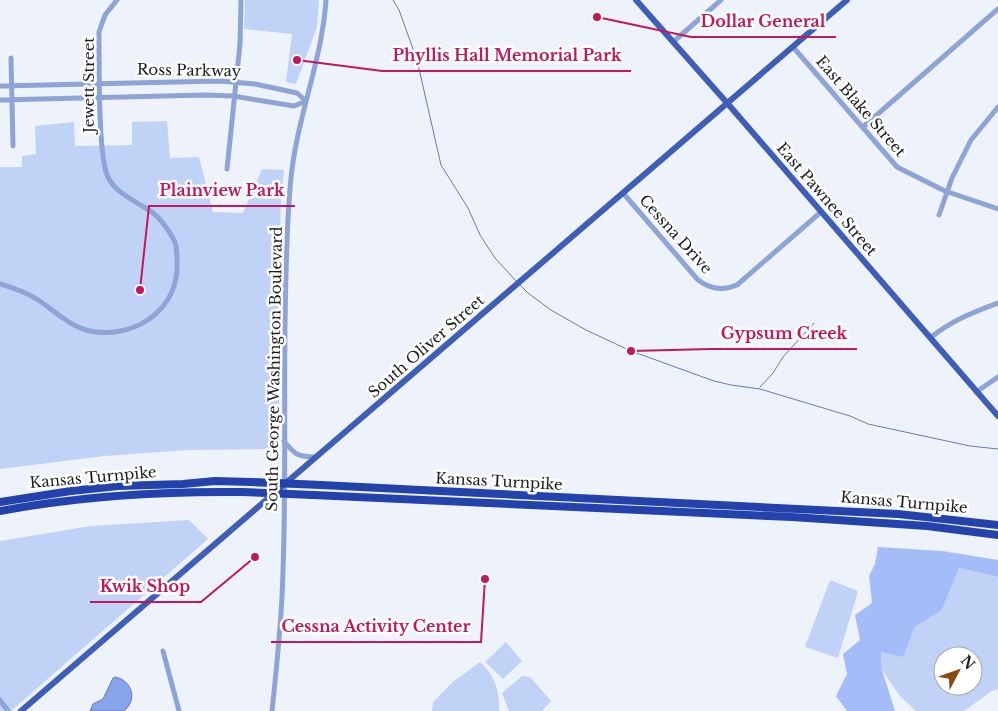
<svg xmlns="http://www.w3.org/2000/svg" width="998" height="711" viewBox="0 0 998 711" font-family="'Libre Baskerville',serif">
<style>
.green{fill:#c1d2f7;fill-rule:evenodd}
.forest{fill:#a4bdf9}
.water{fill:#86a3ec;stroke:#667baf}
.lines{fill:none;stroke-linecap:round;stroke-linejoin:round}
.stream{stroke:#667baf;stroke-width:1}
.minor{stroke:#8ea4d6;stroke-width:5}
.major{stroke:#3f5eb8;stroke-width:6}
.highway{stroke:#2442ab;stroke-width:8}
.highway-bridge{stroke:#2442ab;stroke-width:8}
.labels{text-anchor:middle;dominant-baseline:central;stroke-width:5;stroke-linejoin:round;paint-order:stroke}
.street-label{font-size:15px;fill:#1c1d21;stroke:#fff}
.leader{fill:none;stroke:#c2185b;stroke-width:2}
.callout-dot{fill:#c2185b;stroke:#fff;stroke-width:2}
.callout-label{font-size:16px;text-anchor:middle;font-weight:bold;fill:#c2185b;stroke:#fff;stroke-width:5;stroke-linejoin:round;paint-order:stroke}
</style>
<rect width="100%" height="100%" fill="#eef2fb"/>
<path class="green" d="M245,0h74l-2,27 -21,57 -10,-2 6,-48 -48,-5z
M167,121l3,37 29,-1 14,55 30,1 19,-44 22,1 -3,26 -1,49 -1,176 -3,28 -88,1 -83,6 -105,13v-302h22v-11l14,-2 -1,-28 39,-4 1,24 57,-1v-23z
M189,520l19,19 -197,172h-11v-170l91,-15z
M959,568l39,9v112l-6,2 -28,20h-48l-17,-16 -17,-25 -1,-18 22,4 12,-29 27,-17zM943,656h30v30h-30z
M830,580l28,11 -20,67 -33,-11z
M506,642l16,19 -19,18 -18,-17z
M480,662c15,14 20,29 19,49h-67l1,-9 20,-20z
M522,676l8,1 21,24 -9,10h-33l-7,-18z"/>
<path class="forest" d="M878,547l64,4 56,9v17l-39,-9 -17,42 -27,17 -12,30 -22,-5 1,18 13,41h-48l-11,-15 11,-22 -4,-20 17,-14 -5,-25 17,-12 -3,-27 6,-12z"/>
<path class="water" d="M115,677c17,3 23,23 9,34h-34l3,-7 10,-5 10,-21z"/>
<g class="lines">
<path class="stream" d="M393,0l6,10 18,50 24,105 27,43 12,27 15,23 22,24
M520,285l8,8 23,17 35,20 45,21 83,30 17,4 29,4 90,27 18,8 102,22 28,3
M760,387l13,-14 10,-16 31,-34"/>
<path class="minor" d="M673,42l48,-42
M793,47l104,120 48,24 53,18
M11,58l2,88
M0,86l220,-5 35,3 42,9 9,8
M0,100l205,-5 28,1 61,10 12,-5
M863,127l135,-118
M227,169l13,-125 1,-44
M623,193l75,87c12,9 25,11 39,5l84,-73
M939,215l13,-37 19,-38 27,-33
M0,284c13,4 27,8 38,16 17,11 31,26 52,31 41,8 84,-17 87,-61 0,-9 1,-22 -3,-30 -5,-9 -12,-20 -21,-27 -16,-12 -41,-20 -47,-41 -5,-19 -5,-38 -6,-57 -1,-27 -1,-55 -1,-83l6,-17 12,-15
M930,338c21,-17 43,-26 68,-35
M976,392l22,-15
M284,441c11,14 14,16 32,16
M163,651l16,60
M0,700l8,11
M272,711c5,-46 10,-93 11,-140 3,-81 1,-164 2,-246 1,-49 1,-98 6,-147 6,-61 31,-117 35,-178"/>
<path class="major" d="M636,0l92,104 270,312
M21,711l826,-711"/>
<path class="highway" d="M321,485l577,29 100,11
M313,495l479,22 135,9 71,9
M0,502l71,-11 47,-5 65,-2 32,-3 36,1
M0,511c80,-15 161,-20 242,-19"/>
<path class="highway-bridge" d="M251,482l70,3
M242,492l71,3"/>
</g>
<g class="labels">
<g class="street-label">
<text transform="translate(189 70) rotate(1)">Ross Parkway</text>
<text transform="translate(88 85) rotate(-90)">Jewett Street</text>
<text transform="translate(861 106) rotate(49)">East Blake Street</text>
<text transform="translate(827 199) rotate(49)">East Pawnee Street</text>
<text transform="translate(676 234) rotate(48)">Cessna Drive</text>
<text transform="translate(426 346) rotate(-41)">South Oliver Street</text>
<text transform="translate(274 369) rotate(-89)">South George Washington Boulevard</text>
<text transform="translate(93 477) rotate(-5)">Kansas Turnpike</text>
<text transform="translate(499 481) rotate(3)">Kansas Turnpike</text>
<text transform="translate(904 502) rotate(5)">Kansas Turnpike</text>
</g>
</g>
<path class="leader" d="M597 17L691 37H836M297 60L382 71H631M140 290L149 206H295M631 351L711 349H857M255 557L201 602H90M485 579L481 642H271"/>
<g class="callout-dot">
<circle cx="597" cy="17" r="5"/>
<circle cx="297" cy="60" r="5"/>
<circle cx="140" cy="290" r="5"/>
<circle cx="631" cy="351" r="5"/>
<circle cx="255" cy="557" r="5"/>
<circle cx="485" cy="579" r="5"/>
</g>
<g class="callout-label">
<text x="763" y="27">Dollar General</text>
<text x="507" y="61">Phyllis Hall Memorial Park</text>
<text x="222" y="196">Plainview Park</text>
<text x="784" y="339">Gypsum Creek</text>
<text x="145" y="592">Kwik Shop</text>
<text x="376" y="632">Cessna Activity Center</text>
</g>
<g transform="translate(958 671) rotate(49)"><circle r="24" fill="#ffffff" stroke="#a4a5a6"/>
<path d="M0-4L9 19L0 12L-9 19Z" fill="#8a4b11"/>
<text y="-8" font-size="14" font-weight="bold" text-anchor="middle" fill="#1c1d21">N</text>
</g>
</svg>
